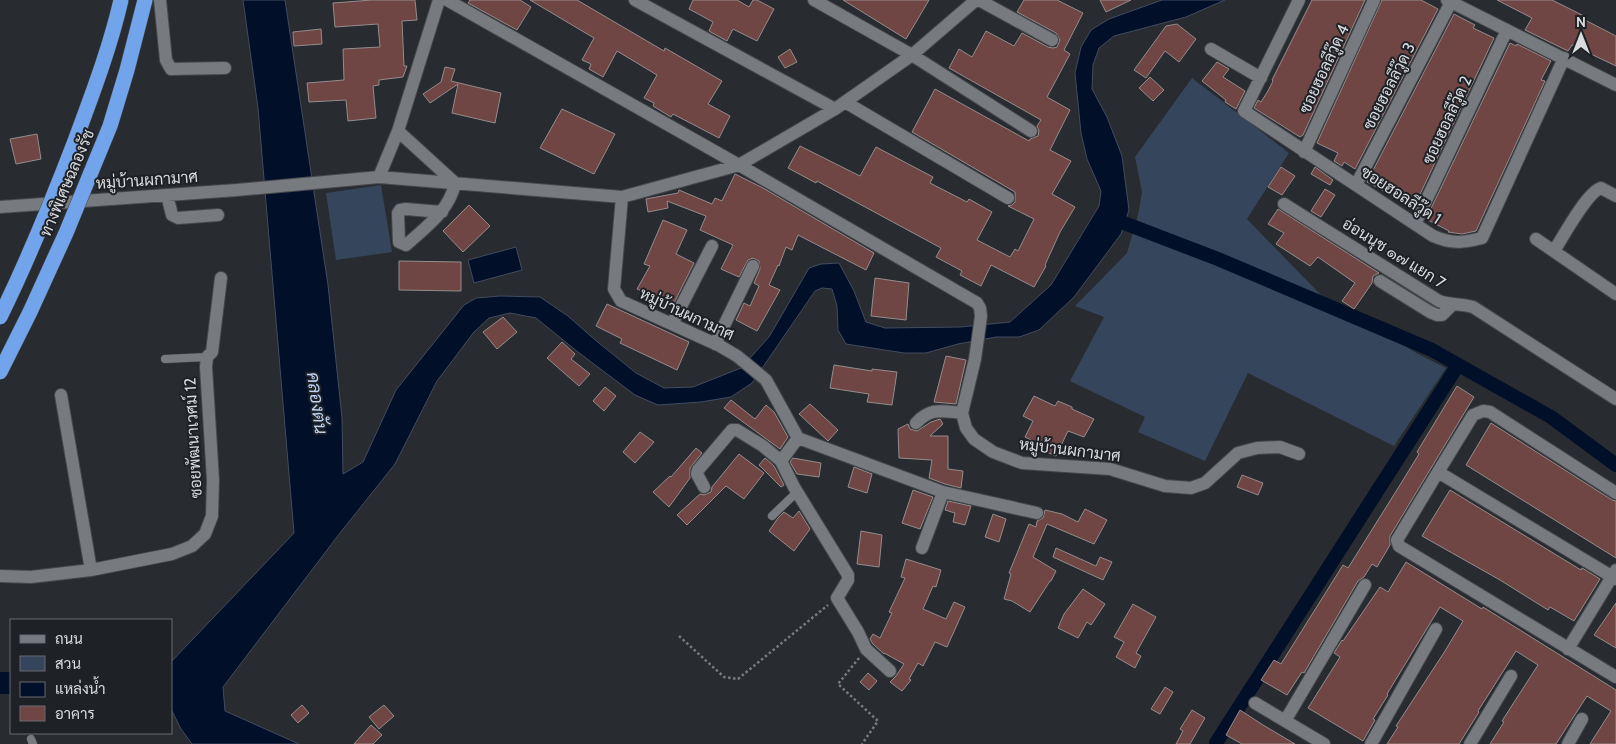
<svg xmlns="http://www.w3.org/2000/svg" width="1616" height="744" viewBox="0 0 1616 744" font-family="Cabin,Sarabun,sans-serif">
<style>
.green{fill:#35455c}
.water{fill:#010f29;stroke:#424c5f}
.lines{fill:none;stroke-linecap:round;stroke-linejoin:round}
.canal{stroke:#010f29;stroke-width:14}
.river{stroke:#010f29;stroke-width:22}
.building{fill:#704645;stroke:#948c8c}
.lane-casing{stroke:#45484b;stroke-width:9}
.street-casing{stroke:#45484b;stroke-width:14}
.path{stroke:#787b7f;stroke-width:2.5;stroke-dasharray:2.5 2.5;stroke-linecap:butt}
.lane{stroke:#777b80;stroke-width:8}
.street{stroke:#777b80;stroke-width:12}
.highway-bridge-casing{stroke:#45484b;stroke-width:16;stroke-linecap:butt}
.highway-bridge{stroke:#72a4ec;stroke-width:15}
.labels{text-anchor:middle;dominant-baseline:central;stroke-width:4;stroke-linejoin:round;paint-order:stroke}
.street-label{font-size:16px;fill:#d9dbde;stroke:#1e2126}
.water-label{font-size:18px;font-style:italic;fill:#bbd2f4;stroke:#1e2126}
</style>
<rect width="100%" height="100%" fill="#282b30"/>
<path class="green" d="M1192,78l97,75 -42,66 73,75 98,60 28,14 -52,78 -146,-73 -43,88 -67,-29 7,-15 -75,-36 34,-64 -29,-11 52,-53 11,-38 4,-23 -7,-35z
M381,185l11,67 -56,8 -10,-67z"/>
<path class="water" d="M243,0h42l43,285 14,133 1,56 20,-12 33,-72 68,-85 12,-7 24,-2 40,1 28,19 26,23 42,34 28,15 29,-1 48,-19 28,-31 40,-69 12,-4 18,-1 15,28 12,31 19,6 75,-1 50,-5 41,-37 48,-79 2,-15 -14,-32 -6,-26 -6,-60 6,-26 10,-17 18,-11 53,-19h63l-39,17 -72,19 -15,12 -6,17 -1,24 15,28 15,39 7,54 -8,24 -47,63 -35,33 -20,7h-23l-38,7 -32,9h-22l-58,-9 -8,-14 -1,-24 -5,-17 -10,-1 -7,3 -63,92 -21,14 -30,5 -43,3 -23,-10 -57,-43 -42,-34 -26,-5 -21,5 -15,14 -37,49 -42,83 -55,69 -117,154 2,24 74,33h-107l-11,-15 -10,-20v-47l123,-129 -36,-425z
M516,247l6,23 -48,13 -6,-23z"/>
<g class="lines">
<path class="canal" d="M1111,218l107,41 214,91 119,67 65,48
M1216,743l242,-378"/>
<path class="river" d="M0,683h11"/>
</g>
<path class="building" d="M372,0h43l2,20 -15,1 2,45h3l-4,11 -24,3v5l-6,1 3,32 -28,3 -2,-21 -37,2 -2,-19 37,-3 -1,-31 37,-2 -2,-23 -43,3 -2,-24z
M470,0h50l11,7 -14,23 -49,-27z
M530,0h47l87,51 1,-3 57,33 -14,23 22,12 -11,22 -46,-24 -2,3 -18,-11 1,-3 -10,-5 13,-23 -40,-24 -14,26 -14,-8 2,-5 -9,-4 12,-22z
M693,0h44l12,7 4,-7h4l17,9 -17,32 -24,-12 -6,12 -18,-10 4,-9 -24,-13z
M843,0h86l-23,39z
M1024,0h33l26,13 -19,37 6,4 -23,43 23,13 -20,40 21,11 -19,33 23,13 -15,25 -15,33 1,1 -12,21 -43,-22 -10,21 -21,-11 2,-4 -26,-14 5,-9 -124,-67 -1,2 -28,-15 12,-22 60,30 16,-29 57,30 -3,6 37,19 2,-3 23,13 -15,28 33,17 5,-8 3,2 16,-32 -26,-13 4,-1 3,-3v-10l-103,-60 23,-43 94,52 1,-2 8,-3 1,-5 -2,-5 4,-6 -92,-52 10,-19 13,8 14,-26 28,15 8,-13 26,14 5,1 4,-1 3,-7 -4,-7 -39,-21z
M1100,0h31l-25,12z
M1312,0h53l-62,135 -3,2 -46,-29 4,-8 3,2 7,-11 5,-10 -1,-1z
M1382,0h39l17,9 -83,160 -11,-7 -2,4 -8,-5 4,-8 -21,-10z
M1497,0h55l32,16 -1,3 33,17v30l-44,-21 -4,6 -43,-21 7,-12z
M1454,14l21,11 -2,3 21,10 -80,169 -47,-25z
M1177,24l19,15 -17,23 -14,-11 -19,27 -12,-8 32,-44z
M321,29l1,15 -28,2 -1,-14z
M1510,43l6,3 1,-2 34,17 -10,19 4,1 -69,150 -14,3 -14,-2 1,-1 -23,-12z
M790,49l7,13 -12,6 -7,-11z
M1217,62l12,7 -6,8 22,14 -9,18 -11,-7 1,-2 -24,-19z
M445,67l10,2 -4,12 50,12 -6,30 -43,-10 6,-29 -28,19 -7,-9 18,-12z
M1150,77l14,13 -11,11 -14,-13z
M562,109l53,25 -21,40 -54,-26z
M37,134l4,25 -25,5 -6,-25z
M1281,167l14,9 -13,19 -14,-8z
M1315,167l18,13 -3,5 -19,-11z
M735,174l28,14 111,65 -8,17 -68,-35 -6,15 -6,-3 -7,19 -1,-1 -9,20 11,5 -23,41 -21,-11 8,-17 6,3 9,-20 -5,-3 6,-14 -1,-8 -6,-3 -5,2 -9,17 -18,-8 12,-24 -33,-15 6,-14 -39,-15 1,7 -20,4 -2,-13 32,-6 1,-3 33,14 3,-6 7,3z
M1325,189l10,6 -14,22 -10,-6z
M469,205l21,21 -27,26 -20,-21z
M1278,209l101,64 -6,3 -1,7 -18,26 -12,-8 13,-18 -37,-26 -8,9 -34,-22 8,-11 -16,-9z
M663,220l24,10 -11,24 18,9 -21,42 -36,-16 13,-23 -6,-2z
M399,261l62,1v29l-62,-1z
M875,278l34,5 -3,37 -35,-4z
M607,304l82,38 -12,28 -57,-27 2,-4 -26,-13z
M503,317l14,15 -20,17 -14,-17z
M562,342l13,12 -4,5 19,15 -11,12 -32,-28z
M946,356l20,4 -10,44 -22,-2z
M834,365l38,6v-2l25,3 -5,33 -25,-3 2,-8 -39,-6z
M1457,386l17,11 -84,139v9l-13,22 -5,-3 -8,13 -6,4 -54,92 -2,-1 -15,23 -26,-15 13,-20 7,4 62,-99 5,3 52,-83 19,-31 -2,-2z
M605,387l11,9 -12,15 -11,-10z
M1034,396l21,10 3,-5 14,6v2l22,10 -10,18 -16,-6 -12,25 -21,-9 2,-4 -12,-6 8,-16 -10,-5z
M731,400l24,19 11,-14 8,7 14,25 -8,12 -56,-41z
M810,404l28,26 -10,11 -29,-27z
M940,419l3,5 -13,12h18v33l15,2 -2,17 -16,-4 -16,-6 3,-18 -33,-2 -1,-29 10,-5 2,5 7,2 14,-9z
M1491,423l121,77 4,1v57l-150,-93z
M640,432l14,10 -19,21 -12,-11z
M696,448l6,5 -12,15v10l-21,29 -16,-15 17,-16 1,1z
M739,454l25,19 -20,26 -18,-13 -39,39 -10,-10 23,-21 4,1 7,-3 1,-5z
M765,458l9,8 10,19 -3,2 -22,-22z
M793,458l28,5 -2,14 -22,-3 -7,-12z
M854,467l18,7 -5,19 -19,-6z
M1242,475l21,8 -5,12 -21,-8z
M913,490l20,7 -13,32 -18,-6z
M1450,490l131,80 1,-2 18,11 -26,42 -24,-14 -2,3 -48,-30 -78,-44z
M948,501l23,5 -6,19 -12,-3 2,-9 -10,-3z
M1085,509l22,11 -13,24 -47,-20 -14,33 23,14 -5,10h-1l-20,31 -18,-11 -8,-2 7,-25 -2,-1 20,-49 7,3 1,-6 6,-3 2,-8 17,4 16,8z
M799,511l11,18 -16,22 -25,-20 9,-13 6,-6 9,6z
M993,514l13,5 -7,23 -14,-5z
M861,531l21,4 -3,32 -22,-3z
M1056,548l40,18 4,-9 12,5 -9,18 -50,-23z
M906,559l35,11 -5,17 -3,-1 -10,23 23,10 8,-17 11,5 -18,40 -12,-5 -12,24 -5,-3 -9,16 2,1 -9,11 -12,-9 6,-6 8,-12 -20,-11v1l-11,-10 -3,-5 3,-5 7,4 12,-25 -3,-1 16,-34 -4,-1z
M1406,562l76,47 1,-2 133,83v54h-26l21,-33 -24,-15 -31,48h-66l14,-22 -2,-1 36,-56 -22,-14 -38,60 1,1 -20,32h-72l11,-17 -2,-1 49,-75 18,-30 -23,-14 -53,87 1,1 -15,24 2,1 -12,21 -55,-33 32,-51 -6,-4 8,-13 1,1 37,-54 8,5z
M1083,589l22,15 -14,21 -4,-3 -9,16 -20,-10 6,-14z
M1616,603v45l-22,-13z
M1133,604l23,13 -20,36 5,3 -6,12 -19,-11 8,-15 -10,-5z
M868,673l9,8 -8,9 -9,-8z
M1165,687l8,5 -13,22 -9,-5z
M302,705l7,8 -11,10 -7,-8z
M384,705l10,11 -15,13 -10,-12z
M1192,710l13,8 -15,26h-14l7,-13 -3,-2z
M1240,710l23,15 32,19h-53l-16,-9z
M371,725l11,10 -9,9h-19z"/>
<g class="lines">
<g class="lane-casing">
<path id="lane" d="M165,359l42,-2
M772,516l25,-24
M31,739l2,5"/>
</g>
<g class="street-casing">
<path id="street" d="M160,0l6,60 5,9 54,-1
M439,0l-41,131 57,52
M447,0l292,165 238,138 3,5 1,8 -3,22 -3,21 -13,54 4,15 8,11 19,13 29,11 88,6 55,17 26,2 14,-5 33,-30 19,-5 23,-1 19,7
M635,0l200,109
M814,0l98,55 119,76
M979,0l73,40
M1299,0l-55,111 189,125c19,8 30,7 49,2l82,-180
M1447,0l169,85
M1211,49l50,29
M845,102l163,96
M1304,152l70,-152
M379,177l19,-46
M1356,185l95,-183
M167,195l5,20 6,3 40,-3
M622,197l-8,92 7,12 99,45 17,10 29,24 32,58 145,54 -21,56
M1284,204l155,97c11,4 23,3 34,6l143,92
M0,207l237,-17 142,-13 243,20 117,-32 96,-56 77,-54 64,-55
M442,212l-36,-3 -6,1 -2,3 1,29 7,3c20,-18 44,-35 49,-62
M1415,224l92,-194
M1536,239l80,55
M1554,251c9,-14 33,-59 47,-63l15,8
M1380,281l50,31 7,3h5l11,-11
M672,324l40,-78
M715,344l38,-78
M61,395l30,175
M916,423c15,-16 26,-12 46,-10
M798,438l-17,23 13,26 54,88v5l-11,18 21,34 8,17 24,22
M1438,472l35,-57 10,-4 7,1 126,81
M704,487l-7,-13 1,-4 34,-40h5l26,16 18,15
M943,492l94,21
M0,576l31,1 60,-7 81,-16 20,-8 13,-12 7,-18 1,-36 -7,-113 1,-10 5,-5 9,-74
M1616,579l-178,-107 -41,68 2,6 217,131
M1568,649l48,-79
M1255,703l69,41
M1285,721l80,-136
M1371,744l65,-115
M1470,744l41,-68
M1568,744l14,-25"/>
</g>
<path class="path" d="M679,636l45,41 14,2 90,-74
M859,658l-21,26 40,37 -16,23"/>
<use href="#lane" class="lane"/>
<use href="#street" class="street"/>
<g class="highway-bridge-casing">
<path id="highway-bridge" d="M0,317c28,-57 52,-116 75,-176 17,-46 35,-93 46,-141
M0,372l30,-60 36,-79 44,-107 17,-56 18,-70"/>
</g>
<use href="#highway-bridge" class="highway-bridge"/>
</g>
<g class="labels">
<g class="street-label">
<text transform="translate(1324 69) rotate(-65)">ซอยฮอลลีวู๊ด 4</text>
<text transform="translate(1389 86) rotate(-63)">ซอยฮอลลีวู๊ด 3</text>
<text transform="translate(1447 120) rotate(-65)">ซอยฮอลลีวู๊ด 2</text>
<text transform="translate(147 180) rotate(-4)">หมู่บ้านผกามาศ</text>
<text transform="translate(67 183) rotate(-67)">ทางพิเศษฉลองรัช</text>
<text transform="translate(1401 195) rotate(33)">ซอยฮอลลีวู๊ด 1</text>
<text transform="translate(1394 253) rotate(32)">อ่อนนุช ๑๗ แยก 7</text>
<text transform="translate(687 314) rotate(25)">หมู่บ้านผกามาศ</text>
<text transform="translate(193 438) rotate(-93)">ซอยพัฒนาเวศม์ 12</text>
<text transform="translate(1070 450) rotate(7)">หมู่บ้านผกามาศ</text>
</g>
<g class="water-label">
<text transform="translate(317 403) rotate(82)">คลองตัน</text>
</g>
</g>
<rect x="10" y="619" width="162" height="115" fill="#1e2126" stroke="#696b70"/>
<rect x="20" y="635" width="25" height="8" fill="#777b80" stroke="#696b70"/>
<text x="55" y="644" font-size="15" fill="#d9dbde">ถนน</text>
<rect x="20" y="656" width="25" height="15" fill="#35455c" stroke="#696b70"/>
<text x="55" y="669" font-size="15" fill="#d9dbde">สวน</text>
<rect x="20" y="682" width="25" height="15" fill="#010f29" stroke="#696b70"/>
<text x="55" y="694" font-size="15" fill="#d9dbde">แหล่งน้ำ</text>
<rect x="20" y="706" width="25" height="15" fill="#704645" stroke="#696b70"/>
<text x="55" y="719" font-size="15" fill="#d9dbde">อาคาร</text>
<g transform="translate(1581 35)" stroke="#1e2126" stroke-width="4" paint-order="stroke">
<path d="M0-4L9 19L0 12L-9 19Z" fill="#d9dbde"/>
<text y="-8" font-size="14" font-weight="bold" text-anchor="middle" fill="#d9dbde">N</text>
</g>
</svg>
